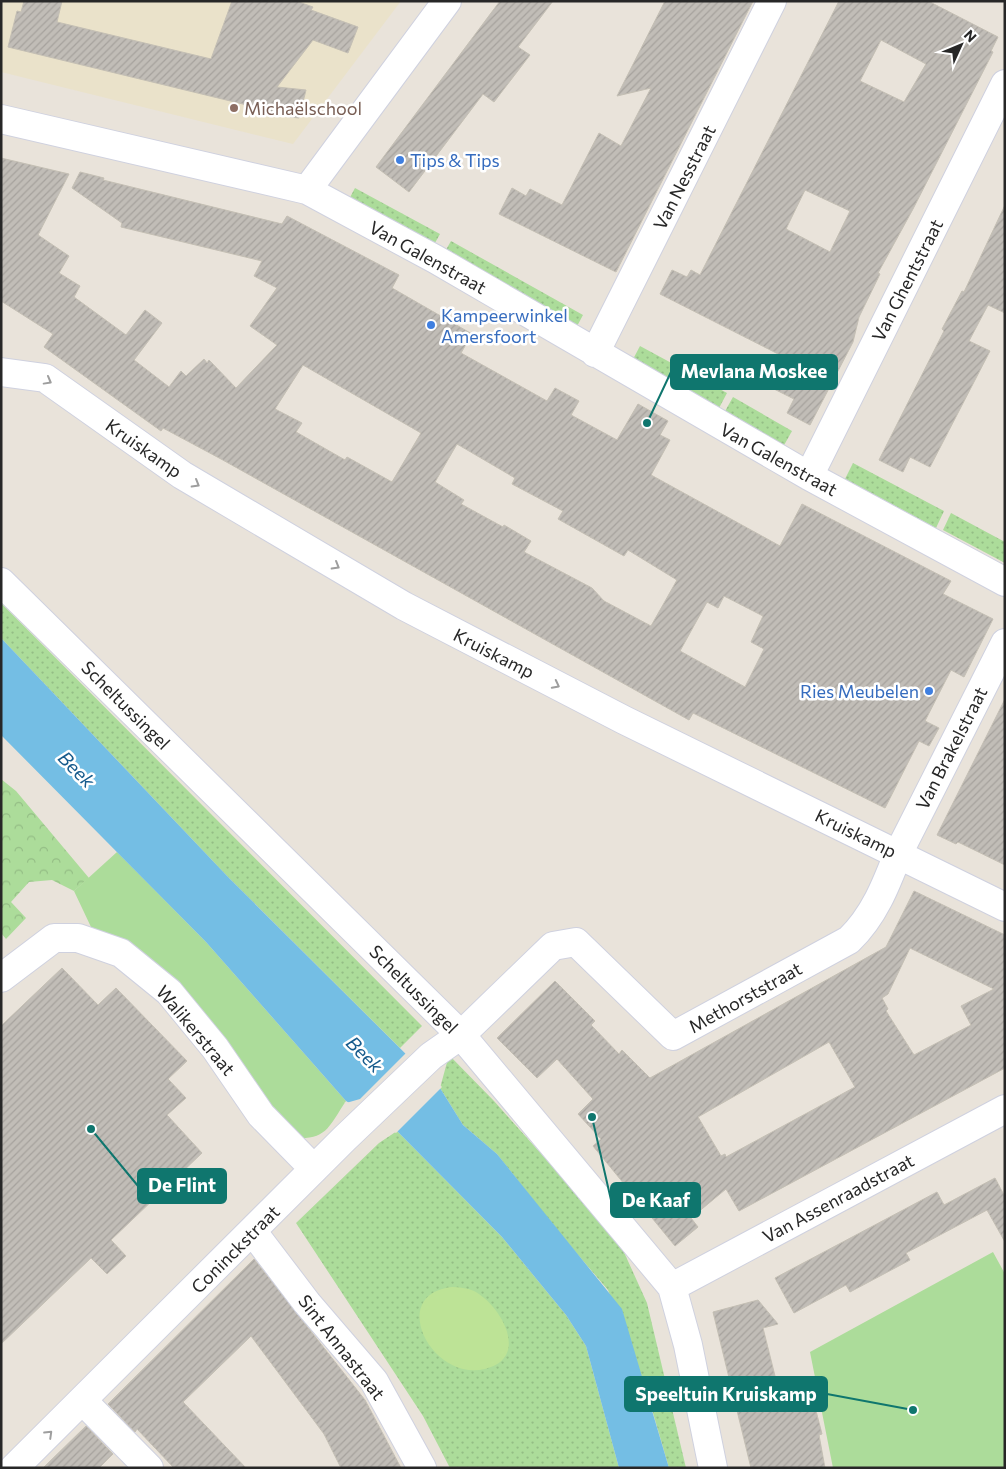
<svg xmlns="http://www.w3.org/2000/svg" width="1006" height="1469" viewBox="0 0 1006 1469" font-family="Commissioner,sans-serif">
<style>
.education{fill:#eae2ca}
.grass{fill:url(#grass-dots)}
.forest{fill:url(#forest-crowns)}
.park{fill:#acdc9a}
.pitch{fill:#bde396}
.water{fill:#74bee4}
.pier{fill:#e9e3da}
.building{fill:url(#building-hatch);stroke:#c4bfb4;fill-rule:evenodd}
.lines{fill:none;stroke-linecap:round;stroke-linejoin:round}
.minor-casing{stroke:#cfd1df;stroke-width:30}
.minor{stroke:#fff;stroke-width:28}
.oneway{stroke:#9e9e9e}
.education-dot{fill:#8d6e63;stroke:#fff;stroke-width:2}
.shop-dot{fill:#3f7fe0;stroke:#fff;stroke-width:2}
.labels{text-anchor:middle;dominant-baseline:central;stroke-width:5;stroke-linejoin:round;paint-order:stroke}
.education-label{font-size:18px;fill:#785e54;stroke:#fff;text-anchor:start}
.shop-label{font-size:18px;fill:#366cbe;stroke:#fff;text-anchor:start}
.street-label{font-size:18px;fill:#272727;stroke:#fff}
.water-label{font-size:19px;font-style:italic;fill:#175b8c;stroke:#fff}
.leader{fill:none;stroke:#0f766e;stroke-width:2}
.callout-dot{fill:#0f766e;stroke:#fff;stroke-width:2}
.callout{fill:#0f766e;stroke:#0f766e;stroke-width:2}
.callout-label{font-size:19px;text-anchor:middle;font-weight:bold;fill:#fff}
</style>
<defs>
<pattern id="grass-dots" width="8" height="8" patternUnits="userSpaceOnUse" patternTransform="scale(1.25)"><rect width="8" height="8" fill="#acdc9a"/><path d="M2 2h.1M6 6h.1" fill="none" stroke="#94bd85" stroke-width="1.8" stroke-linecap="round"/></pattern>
<pattern id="forest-crowns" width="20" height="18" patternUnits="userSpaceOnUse" patternTransform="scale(1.25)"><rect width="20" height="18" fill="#acdc9a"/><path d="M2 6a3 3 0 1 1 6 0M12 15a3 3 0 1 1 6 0" fill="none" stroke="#94bd85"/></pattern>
<pattern id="building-hatch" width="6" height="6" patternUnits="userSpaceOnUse" patternTransform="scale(1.25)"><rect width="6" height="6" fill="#c1bdb7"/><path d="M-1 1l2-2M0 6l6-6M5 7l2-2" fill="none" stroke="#a6a29d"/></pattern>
</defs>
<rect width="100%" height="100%" fill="#e9e3da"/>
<path class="education" d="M1,1h400l-108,143 -292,-72z"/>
<path class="grass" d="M355,188l85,46 -9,16 -84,-47z
M451,241l132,74 -8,15 -132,-75z
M640,346l87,47 -9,17 -87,-47z
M733,397l59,34 -9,16 -59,-34z
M853,463l91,48 -8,17 -91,-49z
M951,513l54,29v21l-62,-33z
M1,603l421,423 -22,22 -171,-170 -228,-240z
M449,1055l45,46 110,123 19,26 24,53 39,165h-17l-18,-62 -43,-116 -52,-61 -59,-75 -34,-29 -23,-37z
M397,1131l105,106 64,78 20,31 33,122h-169l-27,-52 -127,-193 83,-80z"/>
<path class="forest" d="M1,779l15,12 73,87 -15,13 -22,-11 -23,2 -18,20 15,16 -20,21 -5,-6z"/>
<path class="park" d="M117,852l89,90 140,159c-17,25 -19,39 -51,37l-106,-139 -51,-51 -47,-21 -17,-36z
M993,1252l12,22v194h-172l-23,-116z"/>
<path class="pitch" d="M452,1287c7,0 15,1 22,4 27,14 57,67 11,78 -54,13 -98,-75 -33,-82z"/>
<path class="water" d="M1,638l228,240 211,210 23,37 34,29 125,155 47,159h-50l-33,-122 -20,-31 -64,-78 -105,-106 -51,-30 -140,-159 -205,-207z"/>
<path class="pier" d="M407,1052l35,35 -46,46 -54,-32 4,2 14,-4z"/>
<path class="building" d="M24,1h38l-5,21 154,37 21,-58h64l17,6 -2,3 47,17 -10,26 -35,-13 -36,47 29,3 -7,28 -25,-3 -23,-6v-3l-243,-59 9,-36 4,1z
M500,1h53l-35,46 12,8 -36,47 -11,-8 -74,98 -33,-25z
M665,1h88l-137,271 -117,-58 13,-26 14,8 4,-7 32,16 37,-72 22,13 30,-58 -34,8z
M839,1h89l70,36 -7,14 2,1 -80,157 -35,64 2,1 -21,43 -6,25 -43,83 -23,-12 7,-14 -20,-10 14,-30 -128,-65 12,-24 15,7 4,-7 9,5zM881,40l45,24 -22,38 -44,-21zM805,190l45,21 -20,41 -44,-23z
M1,158l68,16 -31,61 31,21 -10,17 21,13 -6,11 52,38 19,-25 17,13 -28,37 35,27 12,-16 5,5 18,-17 3,4 2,-3 27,28 41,-43 -27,-19 27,-38 -23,-12 8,-15 -141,-34 1,-4 -50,-35 8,-16 24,6 -1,2 179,44 5,-8 112,59 -7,13 80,46 -11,19 86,48 8,-13 24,13 -8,14 46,25 21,-36 30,17 -8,14 10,5 -19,35 129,71 22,-42 149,77 -8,13 50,25 -29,58 -13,-7 -26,51 14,7 -10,18 -10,-5 -34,67 -192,-95 -4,7 -468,-261 -58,-31 -2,3 -117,-84 9,-13 -52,-33zM303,365l118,68 -29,49 -45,-25 -2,3 -49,-28 6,-9 -27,-14zM457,444l58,34 -3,6 51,27 -5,8 66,37 4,-6 49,30 -26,46 -47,-25 -12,-13 -68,-36 7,-11 -27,-16 -1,2 -42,-23 3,-4 -29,-18zM724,596l39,20 -12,26 13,7 -19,38 -65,-36 27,-49 11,6z
M1005,205v108l-17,-8 -19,36 21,10 -60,116 -20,-10 -7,15 -24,-12 65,-129 -2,-2 20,-38 2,1z
M1005,699v166l-47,-23 -2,2 -19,-9z
M914,891l91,44v133l-266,143 -13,-22 -35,29 7,9 -23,19 -82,-100 8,-7 -23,-25 15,-15 -36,-40 -20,19 -40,-40 58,-57 40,40 -4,4 28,29 3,-4 28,28 236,-131zM910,948l84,41 -33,17 10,19 -57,30 -28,-44 2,-2 -6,-11 6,-4zM829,1042l26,45 -129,70 -1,-3 -4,2 -23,-39z
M62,968l36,37 18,-17 71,73 -19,18 18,19 -19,17 35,38 -91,87 15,16 -19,18 -16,-16 -90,86v-318z
M995,1178l10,19v45l-18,-32 -81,43 4,7 -60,32 -4,-7 -52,28 -19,-35 162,-86 7,13z
M254,1259l111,141 36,68h-60l-17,-34 -73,-98 -68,66 63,66h-72l-37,-39 -2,3 -27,-28z
M758,1300l20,24 -15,4 16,64 30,-8 13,50 -3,1 6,33h-74l-38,-156z
M86,1426l27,28 -14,14h-56z"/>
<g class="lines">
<g class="minor-casing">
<path id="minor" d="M1,119l306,71 128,69 374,217 196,106
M307,190l140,-189
M595,353l177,-352
M1,372l44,6 137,97 222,131 220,114 381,187
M809,476l196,-392
M1,582l460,453 211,252 16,58 25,123
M1,978l53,-40h24l43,15 48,39 46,56 46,67 53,54
M253,1232l54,71 67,78 48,87
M672,1287l333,-178
M83,1401l66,67
M14,1468l330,-329 87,-83 30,-21 92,-89 23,-4 97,94 176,-96c25,-24 37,-55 49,-86l107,-211"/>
</g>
<use href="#minor" class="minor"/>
</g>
<defs><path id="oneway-chevron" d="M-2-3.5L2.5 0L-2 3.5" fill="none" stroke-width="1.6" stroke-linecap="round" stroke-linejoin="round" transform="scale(1.25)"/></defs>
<g class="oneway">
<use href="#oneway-chevron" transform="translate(48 381) rotate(29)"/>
<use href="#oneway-chevron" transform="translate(196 484) rotate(30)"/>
<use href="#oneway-chevron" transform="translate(336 566) rotate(30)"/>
<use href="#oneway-chevron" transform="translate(556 685) rotate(27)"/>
<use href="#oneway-chevron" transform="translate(49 1434) rotate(-44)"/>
</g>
<circle class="education-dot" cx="234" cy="108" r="5"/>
<g class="shop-dot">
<circle cx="400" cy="160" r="5"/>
<circle cx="431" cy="325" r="5"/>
<circle cx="929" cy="691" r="5"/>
</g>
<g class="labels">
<g class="education-label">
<text x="244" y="108">Michaëlschool</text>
</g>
<g class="shop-label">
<text x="410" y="160">Tips &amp; Tips</text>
<text x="441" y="315">Kampeerwinkel<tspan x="441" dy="21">Amersfoort</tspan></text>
<text x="919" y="691" text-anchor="end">Ries Meubelen</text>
</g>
<g class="street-label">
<text transform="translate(684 177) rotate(-63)">Van Nesstraat</text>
<text transform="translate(428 257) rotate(29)">Van Galenstraat</text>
<text transform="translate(907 280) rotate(-63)">Van Ghentstraat</text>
<text transform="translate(144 448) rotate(35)">Kruiskamp</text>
<text transform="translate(779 459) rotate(29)">Van Galenstraat</text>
<text transform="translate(494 653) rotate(27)">Kruiskamp</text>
<text transform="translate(126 705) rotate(45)">Scheltussingel</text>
<text transform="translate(951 748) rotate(-63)">Van Brakelstraat</text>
<text transform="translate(856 833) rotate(26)">Kruiskamp</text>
<text transform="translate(414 989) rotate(45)">Scheltussingel</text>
<text transform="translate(745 997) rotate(-29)">Methorststraat</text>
<text transform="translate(196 1030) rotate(50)">Walikerstraat</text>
<text transform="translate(838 1198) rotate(-28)">Van Assenraadstraat</text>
<text transform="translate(235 1249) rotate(-45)">Coninckstraat</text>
<text transform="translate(342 1347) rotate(52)">Sint Annastraat</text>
</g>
<g class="water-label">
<text transform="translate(77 769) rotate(45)">Beek</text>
<text transform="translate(365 1054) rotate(45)">Beek</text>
</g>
</g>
<path class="leader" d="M647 423L671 372M91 1129L138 1186M592 1117L611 1200M913 1410L827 1394"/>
<g class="callout-dot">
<circle cx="647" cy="423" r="5"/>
<circle cx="91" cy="1129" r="5"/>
<circle cx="592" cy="1117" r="5"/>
<circle cx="913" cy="1410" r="5"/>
</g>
<g class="callout">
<rect x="671" y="355" width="166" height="34" rx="5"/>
<rect x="138" y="1169" width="88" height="34" rx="5"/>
<rect x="611" y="1183" width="89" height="34" rx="5"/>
<rect x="625" y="1377" width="202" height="34" rx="5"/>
</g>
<g class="callout-label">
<text x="754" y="378">Mevlana Moskee</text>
<text x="182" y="1192">De Flint</text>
<text x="656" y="1207">De Kaaf</text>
<text x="726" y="1401">Speeltuin Kruiskamp</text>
</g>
<rect width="1006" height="1469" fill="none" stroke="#272727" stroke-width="5"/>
<g transform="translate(961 45) rotate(46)" stroke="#ffffff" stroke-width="4" paint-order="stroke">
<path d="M0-4L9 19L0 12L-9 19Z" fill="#272727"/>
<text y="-8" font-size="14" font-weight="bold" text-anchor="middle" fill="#272727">N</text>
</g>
</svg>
